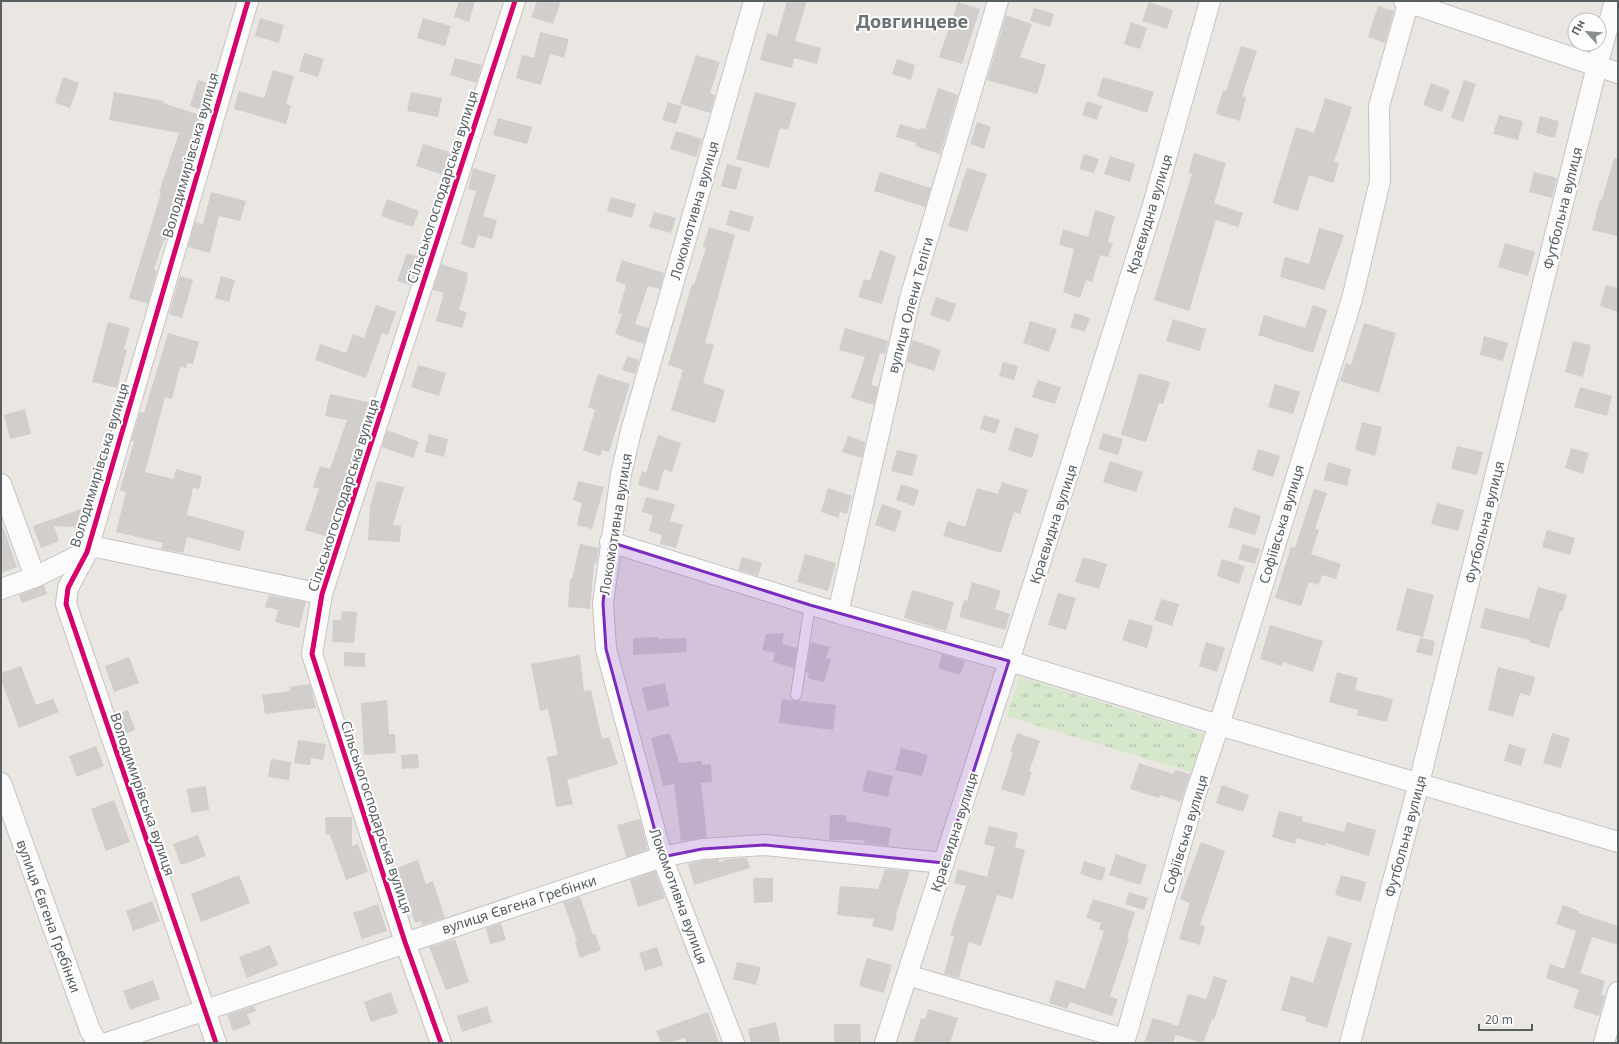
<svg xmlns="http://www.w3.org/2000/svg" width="1619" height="1044" viewBox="0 0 1619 1044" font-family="'Noto Sans',sans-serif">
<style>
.grass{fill:url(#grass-tufts)}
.building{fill:#d1cecc}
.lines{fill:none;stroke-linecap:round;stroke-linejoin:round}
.service-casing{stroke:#c5c4c3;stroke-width:12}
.minor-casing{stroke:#c5c4c3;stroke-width:22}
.service{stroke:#fcfbfb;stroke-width:10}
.minor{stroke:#fcfbfb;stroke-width:20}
.cycleway-casing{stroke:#fff;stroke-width:8}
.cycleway{stroke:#d6006c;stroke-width:5}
.marked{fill:#7b2cbf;fill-opacity:0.2;stroke:#7b2cbf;stroke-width:3;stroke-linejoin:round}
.labels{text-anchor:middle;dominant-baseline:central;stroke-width:4;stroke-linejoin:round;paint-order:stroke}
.street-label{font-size:14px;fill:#585f61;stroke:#fff}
.district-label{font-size:18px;font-weight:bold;fill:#697174;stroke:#fff}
</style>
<defs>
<pattern id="grass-tufts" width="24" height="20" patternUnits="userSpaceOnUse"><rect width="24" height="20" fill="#d6e7cb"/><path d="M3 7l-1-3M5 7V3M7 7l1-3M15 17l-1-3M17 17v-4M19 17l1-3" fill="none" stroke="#b0bea8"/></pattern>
</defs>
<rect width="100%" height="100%" fill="#eae6e2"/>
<path class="grass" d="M1019,677l189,58 -12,39 -189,-58z"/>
<path class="building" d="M459,1h16l-6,21 -15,-5z
M537,1h24l-8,23 -22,-7z
M787,1h20l-12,40 26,7 -4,16 -23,-6 -2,10 -32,-8 7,-27 10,3z
M958,2l22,7 -18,55 -23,-7z
M1149,2l24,8 -6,19 -25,-8z
M1378,6l16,5 -9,32 -17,-6z
M1034,8l20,6 -4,13 -20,-6z
M1006,15l26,9 -12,33 26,8 -9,29 -50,-14z
M260,18l24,7 -5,18 -24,-7z
M423,18l28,8 -6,20 -28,-8z
M1131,22l16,6 -7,21 -16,-5z
M540,32l29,7 -5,19 -14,-4 -9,31 -25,-7 6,-23 12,3z
M1241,46l16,5 -15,45 4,1 -6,24 -24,-7 7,-24 3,1z
M304,53l20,6 -6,18 -19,-6z
M696,55l24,7 -10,31 5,2 -5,18 -30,-9z
M455,58l27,7 -6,18 -26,-8z
M897,59l18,6 -4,15 -19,-6z
M273,70l21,6 -8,28 5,2 -5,18 -52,-15 5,-18 25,7z
M63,77l16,6 -9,25 -15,-5z
M1103,77l51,15 -7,21 -50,-17z
M198,80l14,5 -8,26 -14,-5z
M1464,80l12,4 -13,38 -12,-4z
M1431,83l19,7 -8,22 -19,-7z
M938,88l20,7 -18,59 -25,-8 1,-3 -20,-6 4,-13 20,6 1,-2 4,1z
M114,92l50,9 -1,2 37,12 -15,41 5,2 -18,54 -1,4h2l-7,24h-2l-10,29 3,1 -9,34 -19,-6 32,-105 -2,-1 20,-59 -70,-13z
M411,92l31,6 -4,19 -31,-6z
M755,92l41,11 -8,27 -8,-2 -11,40 -33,-9z
M1325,98l27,9 -18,55 5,1 -6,20 -24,-8 -11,36 -25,-8 23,-76 18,6z
M1087,101l15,5 -5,14 -15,-5z
M668,102l14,4 -6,18 -14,-4z
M1499,115l24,6 -5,19 -25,-6z
M1540,116l19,5 -4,17 -19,-5z
M498,118l34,9 -5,17 -34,-9z
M977,122l14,5 -7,22 -14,-5z
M676,131l26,8 -6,18 -26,-8z
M423,144l30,9 -7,23 -30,-10z
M1194,153l32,10 -12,40 29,10 -5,14 -22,-7 -27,91 -35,-11 38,-126 -4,-1z
M1084,154l15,5 -5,14 -15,-4z
M1110,156l25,8 -5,18 -26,-8z
M1614,158h4v78l-26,-6 8,-31 2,1z
M727,164l15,4 -6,22 -15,-4z
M473,168l23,7 -13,41 14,4 -5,19 -14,-4 -4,14 -13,-5 15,-53 -8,-2z
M967,168l20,6 -20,58 -19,-6z
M880,172l51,16 -6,19 -51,-16z
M1534,172l23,6 -5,20 -23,-6z
M211,192l35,9 -6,20 -21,-5 -9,37 -22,-6 7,-25 8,2z
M611,197l25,7 -4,14 -25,-7z
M387,199l32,12 -6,16 -32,-11z
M730,210l24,7 -5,15 -23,-7z
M1095,210l20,6 -7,26 5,1 -5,14 -8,-2 -8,27 -6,-2 -6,18 -17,-6 11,-43 -15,-4 4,-16 25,8z
M654,212l22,6 -5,15 -22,-6z
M709,227l26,8 -30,108 9,2 -11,38 22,7 -10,33 -44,-13 12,-40 -15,-5 24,-81 2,1 12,-37 -3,-1z
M1319,228l25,7 -20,55 -44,-13 5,-20 24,7z
M1505,243l30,9 -7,24 -30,-9z
M880,250l16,6 -14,48 -24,-7 6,-18 6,2z
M407,253l13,4 -10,28 -13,-4z
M622,260l42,13 -4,16 -12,-3 -13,38 14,4 -5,16 -29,-10 7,-20 -4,-1 8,-28 -11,-4z
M441,264l27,9 -2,4 2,1 -9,32 8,2 -5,16 -26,-7 8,-28 -11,-3z
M180,276l13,4 -11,38 -13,-4z
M221,276l14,4 -6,22 -14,-4z
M1606,285l12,3v24l-18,-6z
M936,297l20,7 -6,18 -20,-7z
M376,305l20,7 -8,23 -6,-2 -16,45 -51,-18 5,-16 26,9 7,-19 11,4z
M1313,305l14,5 -14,43 -55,-18 6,-20 41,13z
M1075,313l15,5 -5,14 -15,-5z
M1173,319l33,10 -6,22 -34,-10z
M1030,321l27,8 -8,23 -26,-9z
M108,322l22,6 -6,21 3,1 -10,38 -25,-6z
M1364,323l32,10 -17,60 -39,-12 6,-18 5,2z
M845,328l43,13 -3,13 -5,-1 -9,32 7,2 -4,18 -23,-7 14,-41 -26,-7z
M168,333l31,9 -6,22 -6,-1 -1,5 -6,-1 -8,32 -7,-2 -20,75 28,7 3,-10 26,7 -3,13 -6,-1 -6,27 58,16 -5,20 -53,-14 -4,16 -22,-4 2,-6 -47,-11 10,-40 -6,-2 14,-49h-3l9,-29 4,1z
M1484,336l24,7 -5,18 -23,-6z
M912,340l29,10 -7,21 -27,-9z
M1573,341l18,4 -8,32 -18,-5z
M627,356l12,4 -4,14 -13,-4z
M1003,362l15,4 -4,14 -15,-4z
M418,365l28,8 -7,23 -28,-9z
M1139,373l31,9 -7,22 -4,-1 -13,39 -25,-7z
M598,374l32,10 -21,68 -7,-2 -2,6 -17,-6 12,-40 -7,-3z
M1038,380l23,7 -6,17 -23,-7z
M1275,384l25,8 -7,22 -25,-7z
M1580,387l32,9 -5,20 -33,-9z
M330,394l42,9 -44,134 -23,-7 14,-41 -6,-2 7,-21 10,3 17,-49 -22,-4z
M25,409l6,25 -21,5 -6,-24z
M984,415l16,5 -5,14 -15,-5z
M1362,422l20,5 -7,29 -20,-6z
M1015,427l24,8 -7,23 -24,-8z
M387,430l32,12 -6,16 -31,-11z
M1103,433l20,6 -5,16 -20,-6z
M429,434l19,5 -4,18 -19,-5z
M658,435l23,8 -9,29 -8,-3 -6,22 -20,-6 4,-14 4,2z
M848,436l17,6 -3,16 -20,-6z
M1457,446l26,6 -6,23 -26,-6z
M1571,448l18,5 -6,21 -18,-6z
M1258,449l22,7 -7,21 -21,-7z
M897,450l21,5 -6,21 -21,-5z
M1110,461l33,11 -7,20 -33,-10z
M1328,462l23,7 -4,17 -23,-6z
M377,481l27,6 -11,38 8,1 -1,16 -32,-2 2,-33z
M578,481l26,6 -12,42 -15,-4 5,-22 -9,-3z
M1002,482l26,8 -8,24 -6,-2 -13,41 -58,-17 5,-15 17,6 12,-39 21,6z
M901,484l18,6 -5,16 -18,-6z
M828,488l24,8 -5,18 -7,-2 -1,6 -18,-6z
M1314,489l13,4 -12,36 4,1 -8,24 30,10 -5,15 -14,-4 -3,10 -10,-3 -8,24 -26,-8 16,-51 4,1z
M646,497l29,7 -5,17 13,4 -7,23 -16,-4 2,-9 -13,-4 4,-16 -11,-3z
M1437,503l27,7 -6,21 -27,-7z
M882,504l20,7 -7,21 -20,-7z
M1234,507l27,9 -6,19 -27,-8z
M81,509l-1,18 -26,-1 5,15 -18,7 -8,-22z
M1,527h2l14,40 -16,6z
M1547,530l28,8 -5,17 -28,-8z
M580,544l19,4 -3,16h-2l-4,45 -22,-2 2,-28h2z
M1243,544l17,5 -5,15 -17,-5z
M805,554l31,9 -8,28 -31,-9z
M742,557l20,6 -4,13 -20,-6z
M1083,557l24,7 -8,25 -24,-7z
M1222,559l23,7 -6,18 -22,-8z
M972,582l29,9 -6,18 15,5 -5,16 -46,-13 5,-17 3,1z
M44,585l3,9 -25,9 -3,-8z
M1538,587l29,8 -5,17 -2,-1 -11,37 -20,-6 1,-2 -50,-12 5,-20 44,11z
M1407,588l27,7 -11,42 -27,-7z
M912,590l42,12 -8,29 -42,-13z
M1058,593l18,5 -10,32 -18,-5z
M269,595l37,7 -7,26 -24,-6 3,-12 -13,-3z
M1161,599l18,5 -7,22 -18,-6z
M342,611l15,1 -3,31 -22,-1 1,-22h8z
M1129,619l24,7 -6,22 -25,-8z
M1270,625l53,16 -10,31 -30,-10 -1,4 -22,-7z
M784,633l-2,11 15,4 -3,20 -21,-6 2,-9 -13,-3 4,-16z
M658,637v2l28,-1 1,14 -54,3v-17z
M1420,638l15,3 -3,15 -16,-4z
M811,642l19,5 -4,11 5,1 -7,23 -16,-4 1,-5 -3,-1z
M1206,642l19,6 -8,24 -18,-6z
M344,652l21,1v14l-21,-1z
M942,654l23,7 -5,14 -22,-7z
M580,655l4,36 7,-1 11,49 7,-2 9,27 -51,16 6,24 -17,3 -9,-50 11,-2 -10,-46 -8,2 -9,-47z
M129,657l10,26 -25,9 -9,-26z
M21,666l15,39 17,-6 6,13 -40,16 -18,-48v-7z
M1498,667l37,10 -5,19 -10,-3 -7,24 -25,-7z
M1337,672l21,6 -3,12 38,9 -6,23 -30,-7 1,-5 -29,-8z
M665,683l5,23 -23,5 -5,-23z
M310,684l6,24 -51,6 -3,-19 28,-4v-4z
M782,699l54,6 -3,25 -54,-7z
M387,700l2,34h6l1,19 -32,2 -3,-52z
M128,710l7,20 -12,5 -7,-21z
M670,733l9,30 23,-2v4l9,-1 1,18 -11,1 6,54 -26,4 -7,-57 -11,2 -12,-48z
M1017,733l23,8 -11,30 3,1 -8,24 -23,-7 12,-36 -3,-1z
M1552,733l18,5 -9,30 -18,-5z
M298,740l28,4 -3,16 -12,-2 -1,7 -16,-2z
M1509,744l17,5 -5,17 -17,-5z
M96,746l8,20 -27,11 -8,-21z
M901,748l27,7 -6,21 -27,-6z
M418,754l1,14 -17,1 -1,-14z
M271,759l20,3 -2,18 -21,-3z
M1139,763l34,11 2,-4 15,4 -9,28 -21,-7 -1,3 -29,-9z
M867,770l26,6 -5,21 -26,-6z
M1222,785l27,10 -6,17 -27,-9z
M206,786l3,24 -18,3 -4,-24z
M114,800l16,42 -24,9 -15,-42z
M1279,811l24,6 -1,4 42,11 3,-10 29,8 -7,26 -43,-13 -1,3 -28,-8 -2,6 -23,-7z
M830,815h16v6l45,7 -3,18 -24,-3 1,-3h-36z
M325,817h27v29l6,-2 10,28 -22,8 -16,-45h-4z
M640,819l8,31 -22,7 -9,-32z
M989,826l29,7 -3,14 10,3 -12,49 -16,-4 -16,51 -12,-4 -10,36 -15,-4 10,-37 -4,-2 16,-49 -12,-3 4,-14 29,8 8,-30 -11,-3z
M198,835l8,21 -25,9 -8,-21z
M1201,842l24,9 -25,74 5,1 -5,19 -21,-6 11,-36 -10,-4z
M1116,854l31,11 -7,20 -31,-10z
M747,858l3,10 -56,17 -6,-21 16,-4 15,-1v3l10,-3z
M418,860l8,24 7,-3 12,37 -23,7 -1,-4 -6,2 -18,-55z
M1084,861l22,7 -4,13 -22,-7z
M885,869l25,2 -14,44h1l-4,16 -21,-5 2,-7 -37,-4 3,-29 38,3z
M655,871l10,27 -27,9 -8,-27z
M239,875l11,28 -49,19 -10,-28z
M1341,875l25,7 -5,20 -26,-7z
M753,878h20v24l-19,1z
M1129,892l19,6 -4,12 -19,-6z
M580,897l13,38 2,-1 6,16 -21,8 -5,-16 2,-1 -14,-39z
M1093,899l42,13 -8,26 2,1 -19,57 8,3 -6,17 -42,-14 -3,7 -18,-6 7,-23 29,9 19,-58 -5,-2 2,-6 -15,-5z
M152,901l8,20 -27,10 -7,-20z
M378,904l9,27 -25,8 -9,-26z
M1563,905l16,6 -1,2 40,13v19l-26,-8 -12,36 25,8 -4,14 4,1 -6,20 -26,-8 6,-18 -33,-12 4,-14 14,5 12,-38 -20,-7z
M501,923l5,17 -16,4 -4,-16z
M1328,936l24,7 -25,85 -22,-7 1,-4 -25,-7 10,-34 22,7z
M455,939l14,43 -23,8 -17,-43z
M270,945l8,20 -31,13 -8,-21z
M657,947l6,18 -18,6 -6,-18z
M867,958l25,7 -8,28 -25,-7z
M737,962l24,5 -5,18 -23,-6z
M1214,976l13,4 -13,40 -2,-1 -9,24 -27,-8 -3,8h-29l9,-25 25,8 10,-32 18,5z
M153,980l7,19 -30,11 -7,-19z
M391,992l7,21 -27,9 -7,-20z
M254,1006l2,5 -9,3 4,10 -18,7 -6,-16z
M487,1006l5,16 -30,10 -5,-16z
M928,1009l30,9 -8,25h-37l8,-25 4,1z
M708,1012l11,31h-32l-2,-5 -17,5h-7l-5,-12z
M776,1022l4,19 -8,2h-21l-3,-14z
M834,1024h26l1,19h-27z"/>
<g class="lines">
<g class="service-casing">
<path id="service" d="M796,695l14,-90"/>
</g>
<g class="minor-casing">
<path id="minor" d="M1404,1l214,72
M1,484l34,93
M610,542l228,71 171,48 210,64 399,117
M1,589l34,-12 61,-30 226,47
M838,613l72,-315 88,-297
M1,783l89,247 6,10 7,3
M907,975l218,64
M107,1043l555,-186 40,-8 63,-4 179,18
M216,1043l-150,-439 2,-16 19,-36 161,-551
M441,1043l-36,-101 -93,-288 10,-60 193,-593
M734,1043l-72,-186 -56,-208 -3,-46 18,-129 10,-43 123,-430
M885,1043l124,-382 144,-456 57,-204
M1124,1043l70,-244 25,-74 133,-426 28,-118 -1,-75 30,-105
M1350,1043l69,-260 178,-717 18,-65
M1604,1043l14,-51"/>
</g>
<use href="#service" class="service"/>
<use href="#minor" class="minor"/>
<g class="cycleway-casing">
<path id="cycleway" d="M216,1043l-150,-439 2,-16 19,-36 161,-551
M441,1043l-36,-101 -93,-288 10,-60 193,-593"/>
</g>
<use href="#cycleway" class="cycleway"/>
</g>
<path class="marked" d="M610,542l200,63 199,56 -65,202 -179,-18 -63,4 -40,8 -56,-208 -3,-46z"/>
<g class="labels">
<g class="street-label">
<text transform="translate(190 155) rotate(-74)">Володимирівська вулиця</text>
<text transform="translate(442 187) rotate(-72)">Сільськогосподарська вулиця</text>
<text transform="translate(1562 208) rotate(-76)">Футбольна вулиця</text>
<text transform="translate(694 210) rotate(-74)">Локомотивна вулиця</text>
<text transform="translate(1149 214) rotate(-73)">Краєвидна вулиця</text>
<text transform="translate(910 305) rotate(-75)">вулиця Олени Теліги</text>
<text transform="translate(99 465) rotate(-73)">Володимирівська вулиця</text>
<text transform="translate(343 495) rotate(-72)">Сільськогосподарська вулиця</text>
<text transform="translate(1484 522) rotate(-76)">Футбольна вулиця</text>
<text transform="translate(615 524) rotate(-81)">Локомотивна вулиця</text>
<text transform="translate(1053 524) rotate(-72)">Краєвидна вулиця</text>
<text transform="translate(1281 524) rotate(-73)">Софіївська вулиця</text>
<text transform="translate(143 794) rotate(71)">Володимирівська вулиця</text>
<text transform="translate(377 817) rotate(72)">Сільськогосподарська вулиця</text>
<text transform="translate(954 832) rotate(-72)">Краєвидна вулиця</text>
<text transform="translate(1185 834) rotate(-73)">Софіївська вулиця</text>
<text transform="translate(1405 836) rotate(-75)">Футбольна вулиця</text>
<text transform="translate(679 896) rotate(70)">Локомотивна вулиця</text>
<text transform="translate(519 904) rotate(-18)">вулиця Євгена Гребінки</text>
<text transform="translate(49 916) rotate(70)">вулиця Євгена Гребінки</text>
</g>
<g class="district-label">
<text x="912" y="21">Довгинцеве</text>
</g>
</g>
<rect width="1619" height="1044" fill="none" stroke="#585f61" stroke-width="4"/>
<g transform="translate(1587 32) rotate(297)"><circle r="19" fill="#ffffff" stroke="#bcbfc0"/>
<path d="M0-3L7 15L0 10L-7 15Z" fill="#8b8e8e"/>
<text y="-6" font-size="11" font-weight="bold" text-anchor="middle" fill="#585f61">Пн</text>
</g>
<path d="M1479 1024v6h53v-6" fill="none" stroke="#585f61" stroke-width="2"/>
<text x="1485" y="1024" font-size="12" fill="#585f61" stroke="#ffffff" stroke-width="3" paint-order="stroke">20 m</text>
</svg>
